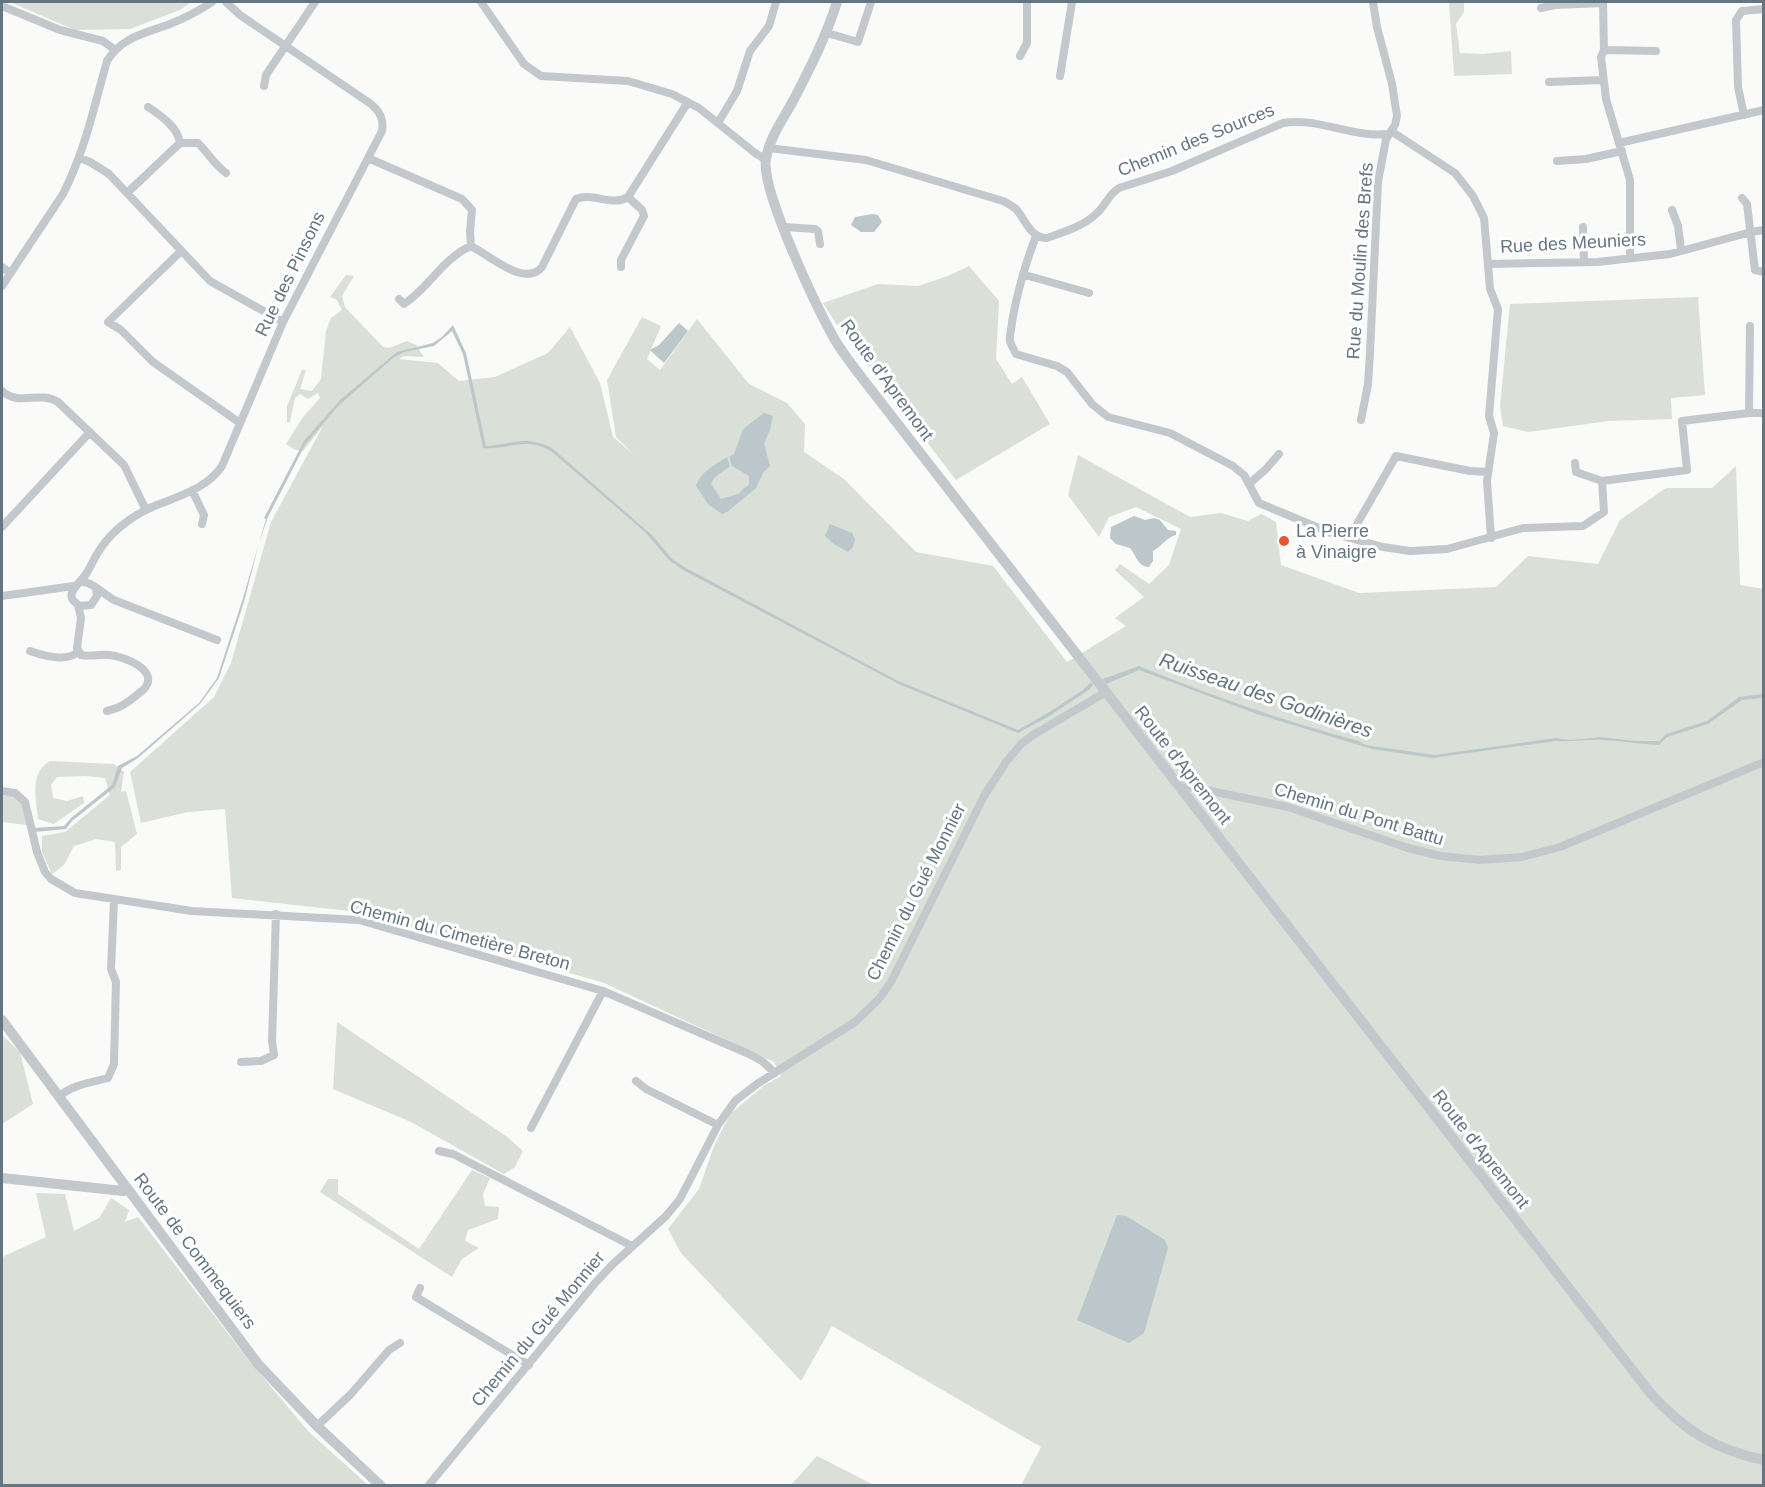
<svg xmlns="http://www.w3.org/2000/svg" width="1765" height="1487" viewBox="0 0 1765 1487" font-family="Helvetica,sans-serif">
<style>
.green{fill:#dadfd7}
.water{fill:#bbc7cb}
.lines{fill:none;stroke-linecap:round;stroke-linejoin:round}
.minor{stroke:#c3c8cc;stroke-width:8}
.tertiary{stroke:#c3c8cc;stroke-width:10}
.poi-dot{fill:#e4572e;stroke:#fff;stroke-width:2}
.labels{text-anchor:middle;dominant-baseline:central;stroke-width:6;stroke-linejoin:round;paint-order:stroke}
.street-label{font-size:18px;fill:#657683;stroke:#fff}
.poi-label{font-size:18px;fill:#657683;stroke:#fff;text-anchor:start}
.water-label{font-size:20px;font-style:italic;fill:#60757c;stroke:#fff}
</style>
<rect width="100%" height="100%" fill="#fafaf8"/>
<path class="green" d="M10,2h181l-11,8 -50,19 -55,1z
M1449,2h15v10l-8,12 4,29 23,1 28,-3 1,23 -58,2z
M969,266l30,35 -3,58 16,25 10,-7 28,47 -94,56 -119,-155 -14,-22 55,-19 40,2 30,-10z
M346,275l8,1 -12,20 3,11 38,40 6,1 18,-7 9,4 8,12 -20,-1 -5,3 39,4 21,18 36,-4 53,-24 22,-26 30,56 13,54 21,18 -18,-18 -9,-57 35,-63 19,9 -14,33 13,11 37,-51 52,65 38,19 18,21 -1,28 40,27 72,73 77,14 74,96 59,-36 -11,-8 29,-21 -29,-27 5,-6 29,20 20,-19 12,-36 -45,-22 -27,10 -10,20 -31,-42 10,-40 112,62 31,-4 27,8 13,-7 15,8 5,43 78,28 137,-6 32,-31 70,8 22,-44 46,-32h46l24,-22 4,119 24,4 -1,896h-742l20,-38 -209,-121 -31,55 -120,-128 -13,-24 31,-40 15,-43 16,-32 35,-29 16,-9 -7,-14 -170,-79 -246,-71 -126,-14 -7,-89 -37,3 -47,11 -11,-51 84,-75 17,-34 40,-141 52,-96 -20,25 -8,-1 -9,-6 17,-27 17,-19 -2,-5 -10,6 -8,-5 -5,4 -5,24 -3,1v-17l15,-36h4l-6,19 12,2 9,-12 5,-48 5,-13 11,-8 -5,-10 -7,-3z
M1698,297l7,98 -34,3 1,21 -63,2 -81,11 -25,-6 -3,-20 10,-102z
M50,761l64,3 10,8 -3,20 5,-1 11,43 -16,13v23l-5,1 -1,-29 -19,-3 -22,7 -10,19 -12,9 -10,-22v-16l23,-4 45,-37 -5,-17 -20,-2 -28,1 -6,8 2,13 14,3 16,-5 1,7 -30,21 -16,-5c-2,-20 -9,-46 12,-58z
M13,795l8,6 6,24 -25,-3v-26z
M337,1022l169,114 17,15 -8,16 -11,7 -93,-52 -78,-33z
M2,1035l18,17 13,52 -31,20z
M472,1170l18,8 -7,16 2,12 14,1 -1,12 -30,11 -3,11 14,7 -17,11 -10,18 -132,-85 8,-13h10v15l81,55z
M36,1193l29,1 9,37 25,-13 12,-20 18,12 -4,12 13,-5 109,141 61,73 60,54h-366v-226l2,-3 42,-19z
M817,1456l57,29h-83z"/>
<path class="water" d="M873,214l5,1 4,7 -8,10h-13l-10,-7 4,-8z
M679,323l9,8 -24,32 -14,-13 9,-5z
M453,325l13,28 20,93c29,-2 37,-11 66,2l101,88 19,23 14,9 212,113 120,49 33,-19 32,-21 8,-8 2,3 -3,4 -42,28 -30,16 -117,-48 -218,-115 -14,-10 -24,-28 -94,-81c-26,-15 -42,-1 -68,-3l-20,-94 -11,-23 -18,15 -30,6 -11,6 -55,48 -33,39 -37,72 -9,26 -15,59 -25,76 -19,26 -62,54 -16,10 -7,19 -43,34 -6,8 -31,3 -1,-4 30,-2 7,-8 41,-33 6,-19 19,-10 62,-53 18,-25 26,-80 23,-79 -2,-1 40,-77 36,-41 57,-48 36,-9 9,-6z
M764,413l9,3 -3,14 -6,13 6,23 -7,7 -7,15 -29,24 -5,2 -14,-10 -12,-18c5,-15 19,-21 31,-29l3,9 -16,12 -3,6 10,15 17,-5 11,-10v-8l-17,-10 -3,-9 5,-3 9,-25z
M1134,516l11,4 9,-2 6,2 8,10 8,1v4c-9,2 -14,11 -23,16v10l-4,6c-11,0 -13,-12 -19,-19l-14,-4 -6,-6 1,-11z
M830,524l22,9 3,6 -2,8 -5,5 -14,-8 -9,-8z
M1139,666c72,30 145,55 220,75l6,4 70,10 121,-17 14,2 31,-3 35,4h23l7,-7 41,-13 32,-24 24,-3v4l-21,2 -34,24 -41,13 -8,8c-19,-1 -37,-4 -56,-5 -16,-1 -32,2 -47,1l-124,17 -60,-9 -115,-35 -118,-44 -33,14 -3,-5z
M1117,1215l9,1 39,24 3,8 -24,85 -15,10 -52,-23z"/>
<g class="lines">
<path class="minor" d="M481,2l43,62 17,12 87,5 44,13 27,14 56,45 10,6
M1603,2l1,48 -3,7 5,42 24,81v78
M2,6l58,24 43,11 12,9
M1541,8l14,-3 48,-2
M827,33l31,9 13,-40
M1604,50l52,1
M1020,56l7,-13v-41
M1060,76l12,-74
M1549,82l53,-2
M264,86l2,-11 49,-73
M148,107c12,8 30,20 32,36
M1744,115l-6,-28 -2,-67 6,-9 22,-2
M718,123l19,-32 13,-40 19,-25 7,-24
M1391,131l64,42 18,23 11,22 6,71 8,20 -9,107 5,17 -7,48 4,57
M1619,143l145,-33
M769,148l97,12 137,41c5,2 9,5 13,8 9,10 15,30 31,29 17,-6 37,-12 50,-25 9,-8 11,-18 22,-25l53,-17 111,-48c35,-6 69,15 105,11
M80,158l10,4 19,12 101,107 73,41
M368,158l94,41 10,11 -2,22 1,14c18,9 54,42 71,21l34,-68c17,-7 36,8 52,-2l60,-95
M1557,161l29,-2 36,-8
M127,193l53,-50h18c10,10 17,22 28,30
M1742,198l5,6 8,66 9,2
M1672,210l6,16 3,24
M784,227l31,2 3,2 2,13
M1583,227l1,35
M1036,236c-11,29 -19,56 -24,86 0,6 -3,14 -2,19 1,4 4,9 6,13l41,12 10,6 25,32 16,13 62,16 63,33 11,9 15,28 72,30 52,14 27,4 37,-2 76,-21 60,-2 21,-14 -2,-31 85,-11 -5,-49 67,-8h15
M181,251l-73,71 13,8 32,32 87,61
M1489,264l108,-2 73,-8 81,-22 13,-2
M2,267l8,6
M621,267v-7l23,-44 -2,-6 -14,-13
M1025,275l64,18
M2,286l61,-92c22,-43 31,-87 44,-133 14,-24 39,-28 63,-37 15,-6 29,-13 42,-22
M399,299l5,5c25,-16 38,-45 67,-58
M2,391c17,16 37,-1 56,11l66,63 22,45
M1749,413l1,-87
M1361,420l7,-36 2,-31 8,-171 8,-43 9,-14 2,-9 -5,-32 -15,-57 -4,-25
M1575,463l1,9 26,9
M1249,484l17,-15 13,-15
M192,490l12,25 -2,9
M2,527l88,-95
M1349,538l47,-82 74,15 18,1
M81,582c11,-1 22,12 33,18l103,40
M96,589l1,7 -6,9 -10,1c-21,-10 -2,-21 5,-32 4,-6 7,-13 11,-20 13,-22 31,-36 55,-47 24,-10 55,-18 70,-41l61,-144 99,-191c2,-12 -2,-19 -11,-27l-131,-89 -14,-13
M2,596l72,-10
M78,605l3,13 -4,30 4,7c9,2 19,-1 28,0 15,1 53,16 34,35 -12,10 -21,18 -36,21
M30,651c14,5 36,11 48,1
M1181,790l5,-3 10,1 92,19 120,41 32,8 40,4 42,-3 38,-10 204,-85
M2,791l13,2 10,9 12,50 8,20 6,7 24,14 117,18 167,9 244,71 146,63 13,7 13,12
M241,1062l20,-1 13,-6 -2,-14 4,-127
M636,1081l10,8 72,36
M59,1097c11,-12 34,-15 49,-19l6,-14 2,-82 -5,-13 3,-69
M531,1128l72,-137
M439,1151l14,3 179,92
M420,1288l-4,9 113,68
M317,1426l34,-32 38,-44 11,-7
M428,1486l168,-204 17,-18 53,-48 14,-17 38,-74 17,-24 22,-17 98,-62 24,-23 12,-17 93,-186 22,-34 15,-18 12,-9 73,-43"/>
<path class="tertiary" d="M837,2c-11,35 -27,66 -44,99 -10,18 -24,38 -27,58 -6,30 52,151 69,181 7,12 16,23 24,34l792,1020c33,36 64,56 113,66
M2,1020l256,344 59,62 64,60
M2,1178l121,13 5,-2"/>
</g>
<circle class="poi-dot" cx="1284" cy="541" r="6"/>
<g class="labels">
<g class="street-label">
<text transform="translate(1196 140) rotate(-22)">Chemin des Sources</text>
<text transform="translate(1573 243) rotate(-3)">Rue des Meuniers</text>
<text transform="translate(1360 261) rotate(-86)">Rue du Moulin des Brefs</text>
<text transform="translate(290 274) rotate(-64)">Rue des Pinsons</text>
<text transform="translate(887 380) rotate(54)">Route d'Apremont</text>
<text transform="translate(1183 765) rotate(52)">Route d'Apremont</text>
<text transform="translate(1359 814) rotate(17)">Chemin du Pont Battu</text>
<text transform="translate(916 892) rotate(-63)">Chemin du Gué Monnier</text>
<text transform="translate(460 935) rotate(15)">Chemin du Cimetière Breton</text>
<text transform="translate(1481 1149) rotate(52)">Route d'Apremont</text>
<text transform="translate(195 1251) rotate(53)">Route de Commequiers</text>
<text transform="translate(538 1329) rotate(-50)">Chemin du Gué Monnier</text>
</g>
<g class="poi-label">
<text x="1296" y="531">La Pierre<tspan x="1296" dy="21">à Vinaigre</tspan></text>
</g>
<g class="water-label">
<text transform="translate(1266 695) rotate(19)">Ruisseau des Godinières</text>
</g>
</g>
<rect width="1765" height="1487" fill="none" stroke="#657683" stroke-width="6"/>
</svg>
